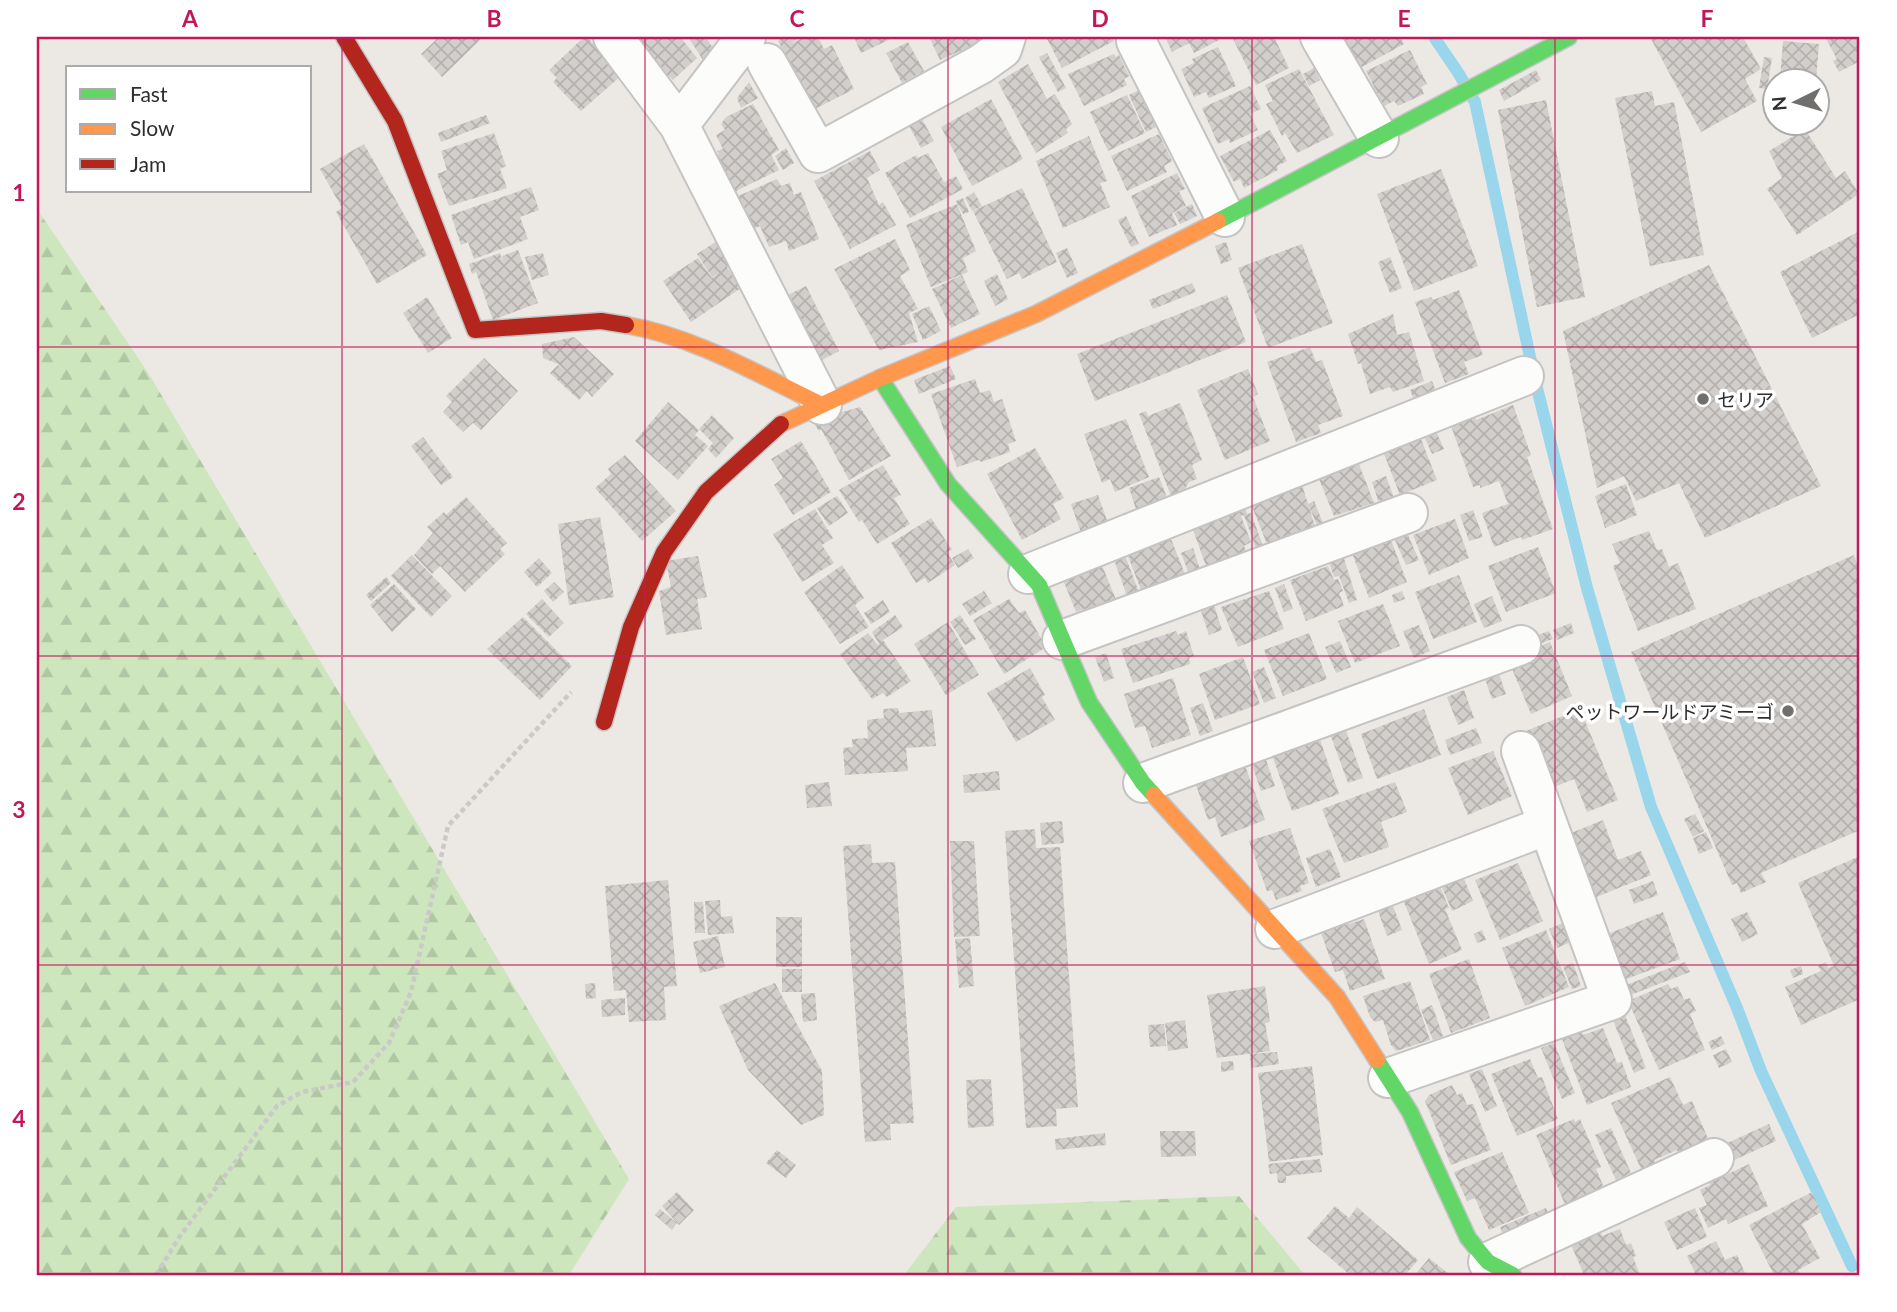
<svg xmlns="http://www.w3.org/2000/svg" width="1897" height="1312" viewBox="0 0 1897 1312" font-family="Lato,'Noto Sans JP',sans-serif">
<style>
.forest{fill:url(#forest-firs)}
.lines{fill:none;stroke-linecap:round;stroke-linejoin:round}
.stream{stroke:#99d6ec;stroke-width:12}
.building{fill:url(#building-cross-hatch)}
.street-casing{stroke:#c5c4c5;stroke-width:42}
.fast-casing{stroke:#c5c4c5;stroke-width:19}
.slow-casing{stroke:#c5c4c5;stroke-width:19}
.jam-casing{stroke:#c5c4c5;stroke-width:19}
.path{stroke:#c9c9c8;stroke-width:4.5;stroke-dasharray:5 3.5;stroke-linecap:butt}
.street{stroke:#fcfcfb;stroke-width:38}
.fast{stroke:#63d668;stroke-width:16}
.slow{stroke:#ff974d;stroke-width:16}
.jam{stroke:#b3261e;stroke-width:16}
.grid{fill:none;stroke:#c2185b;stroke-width:2;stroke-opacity:0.55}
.poi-dot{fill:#706f6e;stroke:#fff;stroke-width:2.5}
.labels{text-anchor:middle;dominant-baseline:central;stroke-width:7;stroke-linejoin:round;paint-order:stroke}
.poi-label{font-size:19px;fill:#2e2e2e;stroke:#fff;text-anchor:start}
.neatline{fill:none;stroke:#c2185b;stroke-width:2.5}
.grid-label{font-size:23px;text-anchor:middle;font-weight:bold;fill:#c2185b}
</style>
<defs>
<pattern id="forest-firs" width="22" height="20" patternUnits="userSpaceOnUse" patternTransform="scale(1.75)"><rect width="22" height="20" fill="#cee6be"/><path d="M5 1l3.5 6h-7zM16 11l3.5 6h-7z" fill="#b1c6a4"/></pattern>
<pattern id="building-cross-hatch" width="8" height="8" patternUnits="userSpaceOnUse" patternTransform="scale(1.75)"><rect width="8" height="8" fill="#d1cecb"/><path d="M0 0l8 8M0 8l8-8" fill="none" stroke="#b4b1af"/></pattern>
</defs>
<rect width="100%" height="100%" fill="#ece8e4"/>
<path class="forest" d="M37,209l110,162 482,808 -60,96h-532z
M1239,1196l66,79h-401l52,-68z"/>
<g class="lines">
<path class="stream" d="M1434,37l25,37 16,28 60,278 52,208 64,219 86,201 24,63 91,195"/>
</g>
<path class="building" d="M439,37h44l-41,40 -21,-23z
M584,37h3l35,38 -41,36 -28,-29 4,-4 -8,-8z
M636,37h49l-3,2 15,19 -24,22 -4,-4 -2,3z
M688,37h18l11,18 -12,8z
M781,37h12l3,3 -6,4 15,-7h13l6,12 8,-4 22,44 -41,21 -35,-69z
M854,37h41l-34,16z
M929,37h52l2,4 -43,19z
M1046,37h66l2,4 -52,27z
M1165,37h53l1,3 -25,13 -5,-10 -17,9z
M1232,37h48l-5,2 14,29 -33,17z
M1344,37h56l4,7 -44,24z
M1654,37h89l18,32 -16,10 12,22 -56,31 -50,-93z
M1825,37h33l2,4v20l-21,11 -6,-11 4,-2z
M1783,41l36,3 -3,36h-36z
M908,42l16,29 -22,12 -16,-30z
M1218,47l18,39 -27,12 -3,-6 -12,5 -13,-28 13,-6 -2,-4z
M1410,50l17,34 -6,3 3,7 -26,12 -4,-5 -10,5 -18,-35z
M1047,53l19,35 -8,4 -19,-35z
M1114,54l2,3 3,-2 10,21 -5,3 3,6 -43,21 -16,-32z
M1764,57l8,1 -5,31 -8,-1z
M1028,64l19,35 8,-5 17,30 -6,5 2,4 -32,20 -38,-71z
M1314,68l6,12 -11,6 -6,-12z
M1299,69l35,66 -37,18 -12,-20 -3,3 -16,-32 7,-3 -8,-16z
M1536,70l5,10 -37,21 -5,-11z
M749,82l9,16 -17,10 -4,-10z
M1250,86l11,23 -11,5 8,16 -28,13 -1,-4 -11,5 -16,-36z
M1141,89l17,37 -12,6 -17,-37z
M1652,91l3,15 19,-4 30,153 -54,11 -35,-168z
M1127,95l18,38 -37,18 -18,-39z
M991,99l32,60 -51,27 -31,-59z
M1546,100l39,197 -48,10 -39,-197z
M753,104l26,46 -8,5 8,15 -49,24 -14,-39 3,-1 -2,-3 6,-2 -7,-14 9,-5 -4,-6 5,-7z
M486,115l4,8 -49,19 -3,-9z
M922,119l12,22 -13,7 -12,-22z
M1805,129l31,49 9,-7 14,23 -62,41 -30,-46 15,-11 -13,-27z
M1270,130l17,31 -10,5 1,4 -34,18 -4,-9 -6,3 -14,-26z
M494,133l12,33 -6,3 7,19 -58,18 -12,-32 10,-4 -6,-19z
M1159,134l13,27 -8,5 3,6 -40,19 -16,-35z
M1089,136l18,45 -7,2 10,24 -47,21 -27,-67z
M364,144l63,111 -50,29 -41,-72 6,-4 -22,-39z
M786,148l8,15 -11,7 -8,-14z
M870,151l10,19 -13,8 12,27 4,-3 13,23 -46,24 -36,-68z
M928,153l16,29 12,-6 7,13 -53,29 -25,-45 31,-18 2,3z
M1441,169l37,97 -64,25 -37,-97z
M1177,173l8,16 -6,2 7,15 -14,7 5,12 -28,12 -18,-41z
M777,179l4,7 9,-3 4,12 7,-3 18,47 -30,12 -3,-10 -17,6 -9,-21 -8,4 -16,-28 4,-2 -2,-4z
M531,187l8,23 -19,7 8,22 -54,20 -6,-17 -7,3 -10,-30z
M1022,188l35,74 -35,17 -3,-6 -12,6 -34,-68z
M974,192l8,14 -10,5 -7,-13z
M963,198l6,14 -6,2 -7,-13z
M957,204l19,47 -13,7 5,14 -37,15 -25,-62z
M1192,204l5,12 -17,8 -6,-11z
M1126,216l13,28 -8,3 -13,-27z
M1860,231v83l-48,24 -32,-66z
M895,239l15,31 -10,6 18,33 -9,4 9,29 -39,8 -45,-81z
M717,241l15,22 -5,4 14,21 -50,34 -28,-41 35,-23 14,20 7,-5 -7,4 -15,-23z
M1226,242l6,18 -11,4 -6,-18z
M1302,244l31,79 -65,25 -30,-80z
M1067,248l11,25 -11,5 -11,-25z
M518,250l20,53 -45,17 -17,-48 -4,2 -3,-10 31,-11 3,10 -1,-7z
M543,253l6,22 -17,5 -7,-23z
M1390,257l12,31 -12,5 -12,-31z
M1709,265l112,221 -116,52 -26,-55 -43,18 -12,-25 -27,12 -34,-157z
M997,274l11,25 -13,7 -11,-25z
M962,275l18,39 -29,14 -19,-39z
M1192,283l4,9 -43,17 -4,-9z
M806,286l33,65 -28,15 -33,-66z
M1459,290l24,65 -19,7 5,12 -24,9 -30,-81 16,-5 2,3z
M1227,295l19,47 -151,59 -18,-47z
M427,297l25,41 -24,15 -25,-40z
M929,306l12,25 -18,9 -11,-26z
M1393,314l4,21 12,-3 15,49 -31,11 -3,-5 -20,7 -9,-31 -3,1 -10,-30z
M574,337l40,37 -22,23 -5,-6 -8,9 -29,-27 8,-8 10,8 -10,-9 -15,-6 -1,-14z
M1310,347l6,15 6,-2 21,56 -25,9 3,8 -25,9 -29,-80z
M484,358l34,33 -37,39 -8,-7 -10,9 -20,-20 9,-10 -6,-6z
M950,366l6,13 -37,15 -5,-14z
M1248,369l10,25 -5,3 17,44 -45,19 -28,-70z
M975,379l5,14 10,-3 4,12 8,-3 14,42 -8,3 2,8 -29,10 -2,-2 -22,7 -26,-73z
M1432,381l5,13 -22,8 -5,-12z
M668,402l31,28 -4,5 13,11 -30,34 -43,-39z
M1180,403l22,57 -10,5 5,14 -8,3 -10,17 -6,2 -34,-87 7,-3 2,5z
M1513,405l18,50 -4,2 26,72 -31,11 -1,-3 -27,10 -12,-34 26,-9 -9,-23 -19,7v-3l-7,2 -22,-61 24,-10 1,4z
M860,407l31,49 -42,24 -28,-51 -2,2 -7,-10z
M712,415l22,23 -18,20 -8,-9 5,-6 -14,-14z
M1126,419l23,58 -34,15 -5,-13 -8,4 -18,-49z
M1436,431l8,18 -12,5 -8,-18z
M423,437l30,40 -12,8 -30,-39z
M1421,439l16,41 -37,15 -16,-41z
M801,441l30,51 -38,23 -19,-30 9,-7 -12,-19z
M1035,448l29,50 -11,6 8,15 -39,21 -35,-66z
M625,455l51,56 -34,30 -47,-53 16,-14 -3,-5z
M1359,464l15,39 -40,13 -15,-37z
M883,465l18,30 -7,3 16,26 -33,20 -15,-24 -3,2 -20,-32z
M1386,476l8,22 -15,5 -7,-21z
M1159,477l9,23 -31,12 -8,-24z
M1626,484l11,31 -32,13 -10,-32z
M1302,485l13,41 -48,18 -16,-40z
M1098,495l10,28 -27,10 -10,-29z
M837,496l11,17 -19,13 -12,-18z
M466,497l41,46 -7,6 5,5 -40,38 -25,-26 -8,8 -18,-19 19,-22 -6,-6 17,-15 2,3z
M1314,501l9,22 -6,2 -9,-21z
M1245,507l2,7 4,-1 12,33 -7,3 -12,-34 -3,1 10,26 -7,4 2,5 -40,15 -14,-39z
M815,509l18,29 -11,7 12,18 -32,19 -29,-48z
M1473,510l10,27 -14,4 -9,-26z
M600,517l14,80 -45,8 -11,-81z
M931,518l21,32 -5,2 8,13 -27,18 -3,-5 -9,5 -25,-40z
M1455,519l14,39 -40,17 -16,-40z
M1649,531l8,19 5,-1 7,18 9,-4 18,46 -58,22 -25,-65 7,-3 -8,-19z
M1169,534l16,40 -44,16 -15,-39z
M1408,535l11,25 -13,5 -11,-25z
M1391,540l16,42 -38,16 -17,-45z
M1538,547l18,46 -50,19 -18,-46z
M1193,548l7,21 -11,5 -8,-21z
M968,549l6,9 -16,10 -6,-10z
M1341,549l16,51 -8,3 -10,-27 -5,1 -8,-24z
M1124,553l15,39 -12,4 -14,-39z
M412,555l40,41 -21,21 -40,-41z
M1854,555l6,16v259l-99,43 5,9 -25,11 -4,-10 -5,2 -101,-233z
M698,556l9,41 -10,2 5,30 -36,6 -7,-44 12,-4 -5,-26z
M539,558l13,15 -15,14 -13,-15z
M1101,563l16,39 -27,11 -2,-5 -12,4 -14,-35z
M842,565l22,33 -9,7 14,22 -29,17 -36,-52z
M1328,566l6,14 4,-1 5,12 -4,2 5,13 -38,15 -16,-41z
M1459,575l18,47 -44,17 -18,-47z
M386,577l5,6 -20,18 -5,-6z
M554,582l10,10 -11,10 -9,-11z
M394,584l22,25 -24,23 -22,-27z
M1284,584l9,25 -9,3 -9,-24z
M984,591l8,12 -22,13 -8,-12z
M1269,591l15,38 -46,18 -17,-40z
M1402,591l3,8 -11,4 -2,-8z
M1221,593l3,9 -10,3 8,25 -13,5 -11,-33z
M1492,596l10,25 -18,7 -10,-24z
M542,599l22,24 -15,14 -23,-23z
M1009,599l10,14 6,-3 21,37 -42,27 -31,-54z
M883,600l7,12 -19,12 -7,-11z
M1383,604l17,42 -45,17 -17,-42z
M895,615l8,12 -20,13 28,41 -24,16 -4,-4 -11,6 -32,-45 28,-21 10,12 1,-1 -7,-12z
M960,615l16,24 -11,6 -15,-23z
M523,617l49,49 -32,34 -53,-51z
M948,622l31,53 -33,20 -32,-51z
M1571,623l3,10 -17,7 -4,-10z
M1419,625l11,26 -16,7 -11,-27z
M1176,631l2,4 8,-4 8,25 -5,2 1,6 -57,19 -12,-34z
M1549,631l4,8 -29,11 -3,-9z
M1309,633l18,46 -44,17 -19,-46z
M1340,641l11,26 -15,6 -11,-26z
M1550,642l22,54 -41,18 -21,-50 13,-11z
M1106,653l8,25 -10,4 -9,-25z
M1243,657l17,47 -45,16 -16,-46z
M1264,667l12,31 -12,5 -12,-31z
M1030,668l15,27 -3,2 13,23 -39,22 -29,-49z
M1497,668l9,26 -14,5 -9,-26z
M1173,678l18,57 -39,13 -7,-22 -10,2 -11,-34z
M1464,690l10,28 -16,7 -11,-28z
M1203,703l10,28 -13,5 -10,-28z
M898,708l1,5 33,-3 4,36 -30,2 2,23 -63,4 -2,-27 10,-1 -1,-8 16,-1 -1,-18 17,-2 -1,-9z
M1424,709l17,46 -64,24 -16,-45z
M1580,709l38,91 -31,12 -13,-33 -25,10 -23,-58z
M1344,725l19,53 -15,5 -19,-52z
M1476,728l6,15 -32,12 -5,-15z
M1319,737l20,57 -47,17 -20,-56z
M1493,751l19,45 -44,19 -20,-47z
M1265,757l10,29 -14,5 -10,-29z
M1244,763l21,57 -44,17 -6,-20 -7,3 -13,-38z
M999,771l1,19 -36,3 -1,-18z
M829,782l3,24 -25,2 -2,-23z
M1395,782l12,30 -26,10 8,25 -45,16 -22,-54z
M1695,814l9,17 -11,6 -9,-18z
M1603,820l15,40 23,-9 10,24 -62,25 -25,-64z
M1062,821l2,22 -22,2 -2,-22z
M1290,828l19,55 -9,3 2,5 -26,9 -4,-10 -5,1 -18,-50z
M1035,829l1,19 24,-1 18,260 -22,2 1,17 -31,2 -21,-297z
M1706,832l7,16 -14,6 -6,-16z
M950,841h24l6,95 -26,1z
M871,844l1,19 23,-1 19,261 -24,1 1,16 -26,2 -22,-296z
M1330,849l11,28 -25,10 -10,-29z
M1860,856v143l-59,26 -16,-38 36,-16 -3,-5 8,-4 2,6 6,-2 -36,-83z
M1518,863l25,58 -43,19 -25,-60z
M1463,876l10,25 -21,10 -11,-26z
M668,880l9,106 -13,1 2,33 -37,2 -3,-32 -12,1 -9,-105z
M1653,881l5,14 -24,9 -5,-14z
M1440,887l9,21 -4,1 17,41 -33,14 -25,-62z
M720,900l1,17 11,-1 2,17 -26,2 -3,-34z
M694,902h9l2,31h-10z
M1392,903l10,27 -15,6 -10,-28z
M1663,912l17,47 -59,22 -16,-46z
M1747,912l11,22 -16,8 -11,-23z
M776,917h26v50h-26z
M1364,919l21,60 -35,12 -7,-21 -8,2 -15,-42 27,-10 2,4z
M1567,921l8,19 -18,8 -8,-19z
M1482,930l4,10 -9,3 -3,-9z
M1546,930l23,57 -44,19 -23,-58z
M718,936l7,31 -25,6 -7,-31z
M970,938l4,48 -15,2 -4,-49z
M1469,959l21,59 -39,15 -22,-59z
M1685,962l5,10 -65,25 -4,-10z
M1573,963l8,23 -9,3 -9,-22z
M1801,966l2,8 -10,4 -3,-8z
M782,969h20v23h-20z
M1410,981l20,59 -34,11 -5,-6 -8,-25 -8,2 -5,-5 -7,-21z
M595,983l1,15 -10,1 -1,-15z
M775,983l47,88 2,44 -23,10 -53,-55 -29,-64z
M1668,984l3,5 7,-3 6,14 6,-2 6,13 -6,3 15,36 -46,20 -31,-69z
M1265,986l5,36 -5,1 5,28 -53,7 -10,-63z
M815,993l2,27 -14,2 -2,-28z
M625,998v17l-23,2 -1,-17z
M1432,1005l11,31 -10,4 -12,-30z
M1625,1015l21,53 -12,5 -21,-53z
M1185,1020l3,28 -20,3 -3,-28z
M1164,1024l2,22 -16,1 -2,-22z
M1603,1028l14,35 5,-1 9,25 -44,18 -25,-66 19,-8 2,4z
M1721,1036l4,8 -13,6 -4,-8z
M1554,1043l21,50 -13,6 -21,-51z
M1726,1049l6,13 -13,6 -6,-13z
M1277,1052l2,12 -28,4 -1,-14z
M1530,1059l8,19 4,-1 16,42 -41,17 -26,-62z
M1233,1061l1,9 -13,2v-10z
M1312,1066l11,89 -54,7 -11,-89z
M1482,1069l15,37 -12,6 -16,-38z
M1670,1077l13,28 9,-4 17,40 -30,14 -2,-5 -23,10 2,4 -14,7 -31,-68z
M991,1079l3,47 -26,2 -2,-48z
M1452,1085l5,10 5,-2 5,12 6,-1 18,46 -40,15 -26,-64 4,-6z
M1574,1119l1,3 5,-3 21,48 -5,2 9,21 -39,17 -30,-72z
M1769,1124l7,17 -44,20 -7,-17z
M1611,1128l20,45 -15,7 -21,-45z
M1160,1131h35l1,25 -35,1z
M1105,1133l1,12 -50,5 -1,-11z
M777,1150l19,15 -10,13 -20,-15z
M1502,1152l27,61 -40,17 -14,-32 -8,3 -13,-29z
M1320,1159l2,13 -36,4v7h-8l-1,-10 -7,1 -2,-10z
M1749,1164l19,42 -40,18 -2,-5 -18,9 -9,-20 8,-3 -7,-15 10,-5 -1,-2z
M677,1192l17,18 -15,15 -17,-19z
M1812,1192l9,20 -19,12 18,34 -22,12 3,5h-27l-25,-50z
M1335,1206l14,12 8,-11 61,53 -13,15h-55l-43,-37z
M1546,1208l4,9 -46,20 -4,-10z
M1695,1208l12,29 -30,13 -13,-28z
M660,1209l17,14 -5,7 -17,-15z
M1599,1228l3,8 18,-7 6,16 5,-2 5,13 -3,1 7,18h-56l-15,-35z
M1716,1241l9,19 12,-5 9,20h-50l-9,-19z
M1429,1258l21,17h-35z"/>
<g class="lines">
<g class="street-casing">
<path id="street" d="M613,37l66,88 143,280
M1320,37l59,101
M1136,41l89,176
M767,63l51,90 163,-89 21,-15 4,-12
M679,125l67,-88
M1028,574l496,-198
M1062,640l346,-127
M1143,783l378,-138
M1275,929l273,-104
M1388,1078l224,-78 -91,-249
M1488,1262l226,-104"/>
</g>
<g class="fast-casing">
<path id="fast" d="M1218,221l351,-184
M880,378l68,106 91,101 50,117 54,81 11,12
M1377,1060l33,52 58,126 20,24 25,13"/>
</g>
<g class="slow-casing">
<path id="slow" d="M626,325c70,12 133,50 196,80
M781,424l99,-46 156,-64 182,-93
M1154,795l183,202 40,63"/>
</g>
<g class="jam-casing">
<path id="jam" d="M344,37l51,84 80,209 126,-9 25,4
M604,722l27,-95 33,-75 42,-60 75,-68"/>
</g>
<path class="path" d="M156,1275l24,-39 97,-130 25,-14 51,-10 36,-39 22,-51 37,-166 123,-134"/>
<use href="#street" class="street"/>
<use href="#fast" class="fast"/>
<use href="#slow" class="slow"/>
<use href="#jam" class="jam"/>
</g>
<path class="grid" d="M342,37v1238M645,37v1238M948,37v1238M1252,37v1238M1555,37v1238M37,347h1823M37,656h1823M37,965h1823"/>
<g class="poi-dot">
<circle cx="1703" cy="399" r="7"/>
<circle cx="1788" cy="711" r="7"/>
</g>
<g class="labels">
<g class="poi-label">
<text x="1717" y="399">セリア</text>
<text x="1774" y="711" text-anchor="end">ペットワールドアミーゴ</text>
</g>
</g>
<rect width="1897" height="1312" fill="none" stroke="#ffffff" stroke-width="77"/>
<rect x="66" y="66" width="245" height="126" fill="#ffffff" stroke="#ababab" stroke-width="2"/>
<rect x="80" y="89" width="35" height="10" fill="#63d668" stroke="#ababab" stroke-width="2"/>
<text x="130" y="102" font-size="21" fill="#2e2e2e">Fast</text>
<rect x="80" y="124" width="35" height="10" fill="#ff974d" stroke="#ababab" stroke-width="2"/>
<text x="130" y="136" font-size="21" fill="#2e2e2e">Slow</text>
<rect x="80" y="159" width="35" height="10" fill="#b3261e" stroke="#ababab" stroke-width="2"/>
<text x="130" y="172" font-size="21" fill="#2e2e2e">Jam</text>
<g transform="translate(1796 102) rotate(265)"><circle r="33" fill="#ffffff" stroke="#ababab" stroke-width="2"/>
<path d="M0-5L12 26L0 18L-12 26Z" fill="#706f6e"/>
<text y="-10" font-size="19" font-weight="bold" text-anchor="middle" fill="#2e2e2e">N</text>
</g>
<rect x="38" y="38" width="1820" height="1236" class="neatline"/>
<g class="grid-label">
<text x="190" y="27">A</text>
<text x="494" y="27">B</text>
<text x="797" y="27">C</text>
<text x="1100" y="27">D</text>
<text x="1404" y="27">E</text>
<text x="1707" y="27">F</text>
<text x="19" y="201">1</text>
<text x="19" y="510">2</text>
<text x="19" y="818">3</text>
<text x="19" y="1127">4</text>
</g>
</svg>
